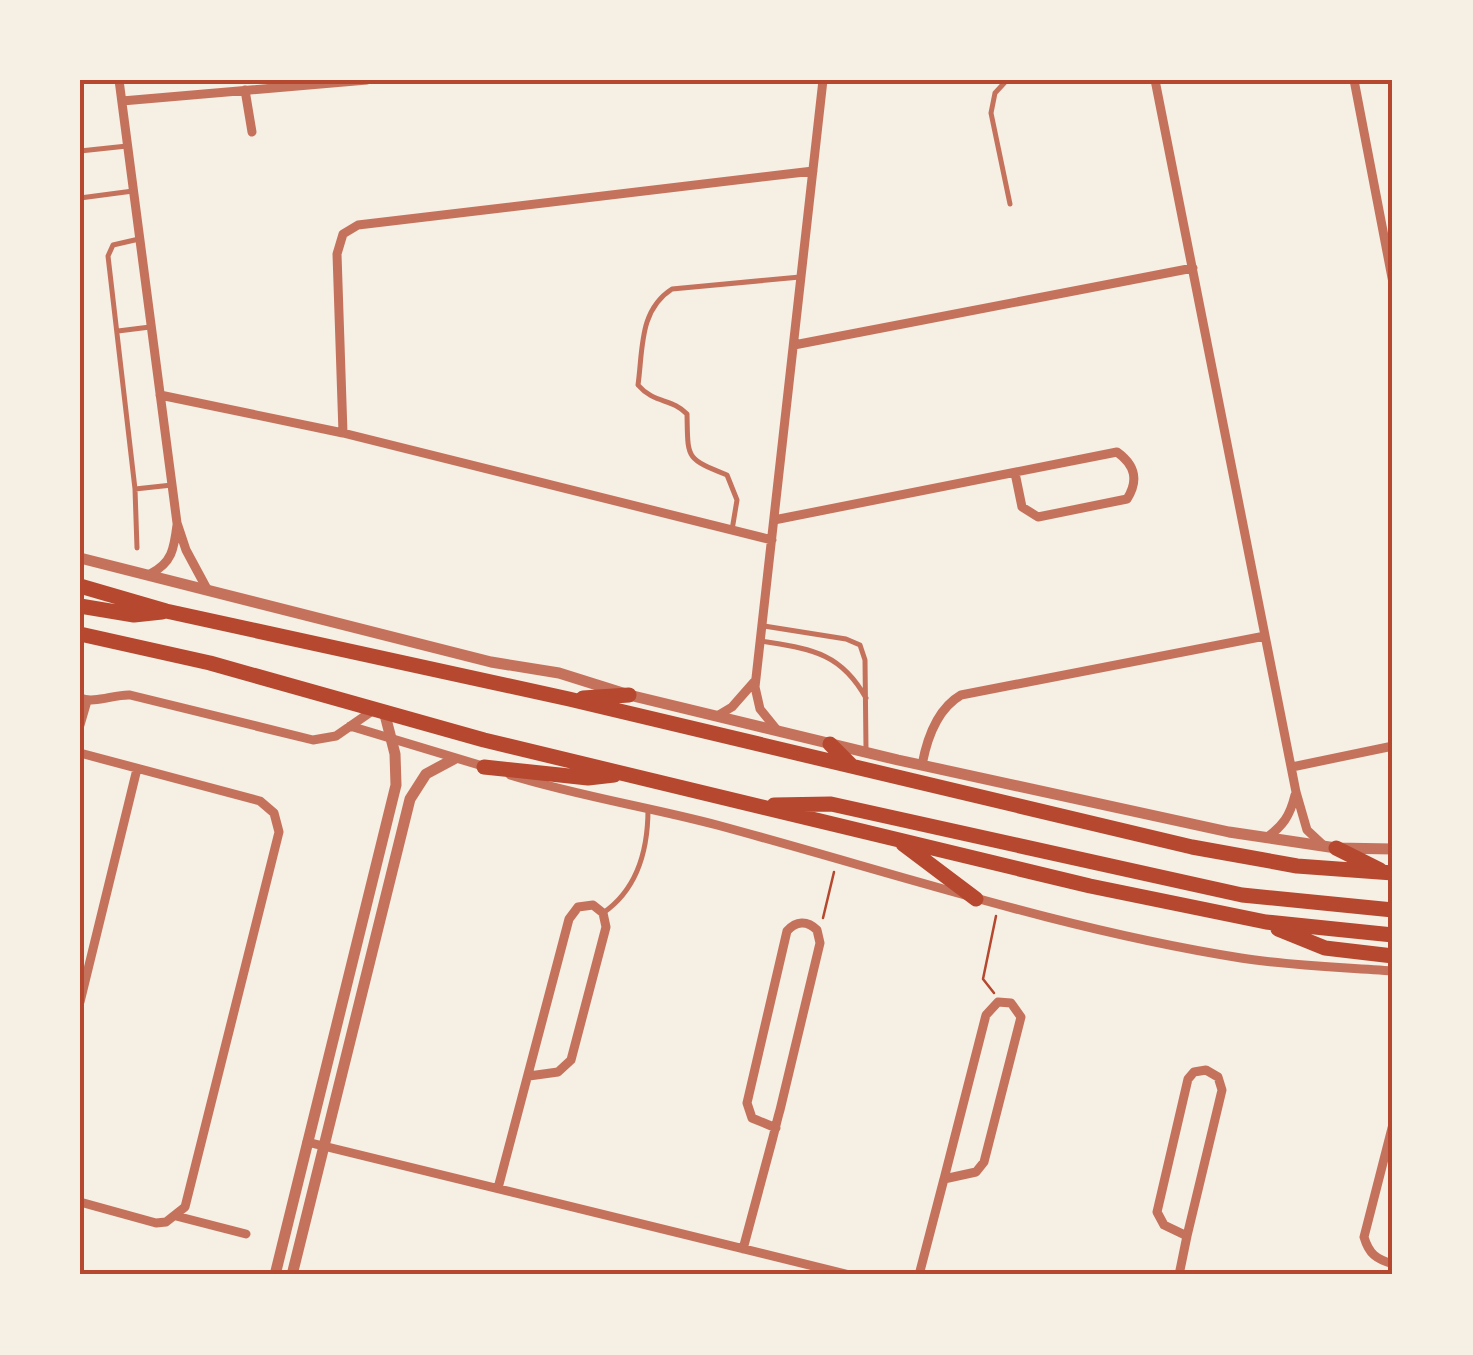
<svg xmlns="http://www.w3.org/2000/svg" width="1473" height="1355" viewBox="0 0 1473 1355" font-family="'Source Sans 3',sans-serif">
<style>
.lines{fill:none;stroke-linecap:round;stroke-linejoin:round}
.path{stroke:#b5482f;stroke-width:2.5}
.service{stroke:#c5725c;stroke-width:5}
.minor{stroke:#c5725c;stroke-width:9}
.tertiary{stroke:#c5725c;stroke-width:11}
.primary{stroke:#b5482f;stroke-width:15}
.neatline{fill:none;stroke:#b5482f;stroke-width:4}
</style>
<rect width="100%" height="100%" fill="#f6efe4"/>
<g class="lines">
<path class="path" d="M823,918l11,-46
M994,993l-11,-14 13,-63"/>
<path class="service" d="M1007,80l-12,13 -4,20 19,91
M80,151l47,-5
M80,198l53,-7
M118,331l32,-4
M135,489l37,-4
M732,530l5,-30 -10,-25c-42,-17 -39,-16 -40,-61 -15,-16 -33,-10 -49,-29 5,-36 1,-75 34,-96l128,-12
M137,548l-2,-59 -27,-233 5,-11 26,-6
M764,626l82,13 14,6 5,15 1,89
M761,641c48,8 79,10 105,57
M603,913c35,-24 45,-63 45,-104"/>
<path class="minor" d="M119,80l58,443 9,27 21,39
M1155,80l141,712 11,38 15,14
M1354,80l39,203
M245,90l7,42
M122,101l245,-21
M794,345l399,-77
M160,395l183,38 429,107
M343,433l-6,-179 6,-20 15,-9 455,-54
M774,520l343,-68c18,13 22,28 10,47l-89,18 -16,-10 -7,-34
M150,574c22,-11 24,-25 27,-49
M80,698c14,6 35,-4 50,-3l183,45 23,-4 39,-27
M717,716l15,-9 22,-25
M80,725l7,-24
M350,726l136,41
M777,730l-17,-21 -5,-22 68,-607
M80,753l180,48 14,12 5,19 -94,375 -19,15 -10,1 -76,-21
M922,765c5,-27 15,-56 39,-70l304,-59
M1292,767l101,-21
M510,775c68,21 139,32 207,50 174,47 346,105 524,133 50,8 102,9 152,13
M1266,838c17,-12 24,-22 29,-43
M80,1002l57,-233
M998,1002l13,1 10,14 -37,145 -8,10 -32,7 42,-164z
M1206,1070l12,7 4,13 -35,146 -23,-11 -7,-13 31,-133 6,-7z
M1393,1124l-29,113c5,17 12,22 29,27
M307,1142l543,133
M498,1188l71,-269 9,-12 15,-2 10,8 3,14 -35,133 -13,12 -29,4
M176,1216l70,18
M743,1249l29,-108c3,-11 5,-21 8,-31l40,-167 -3,-13c-10,-10 -21,-9 -30,1l-40,172 5,15 24,10
M919,1275l25,-96
M1179,1275l8,-39"/>
<path class="tertiary" d="M80,558l411,104 68,11 70,22 269,65 331,72 107,16 57,1
M275,1275l121,-490 -1,-31 -11,-43
M292,1275l118,-476 16,-25 28,-15"/>
<path class="primary" d="M80,586l86,25 403,88 623,148 105,19 96,7
M80,606l54,9 28,-3
M80,634l130,29 274,77 606,146 176,36 127,13
M583,698l46,-3
M830,744l22,22
M484,767l104,11 26,-3
M774,805l57,-1 411,91 151,15
M903,844l73,55
M1336,848l44,22
M1278,929l47,19 68,8"/>
</g>
<rect width="1473" height="1355" fill="none" stroke="#f6efe4" stroke-width="165"/>
<rect x="82" y="82" width="1308" height="1190" class="neatline"/>
</svg>
